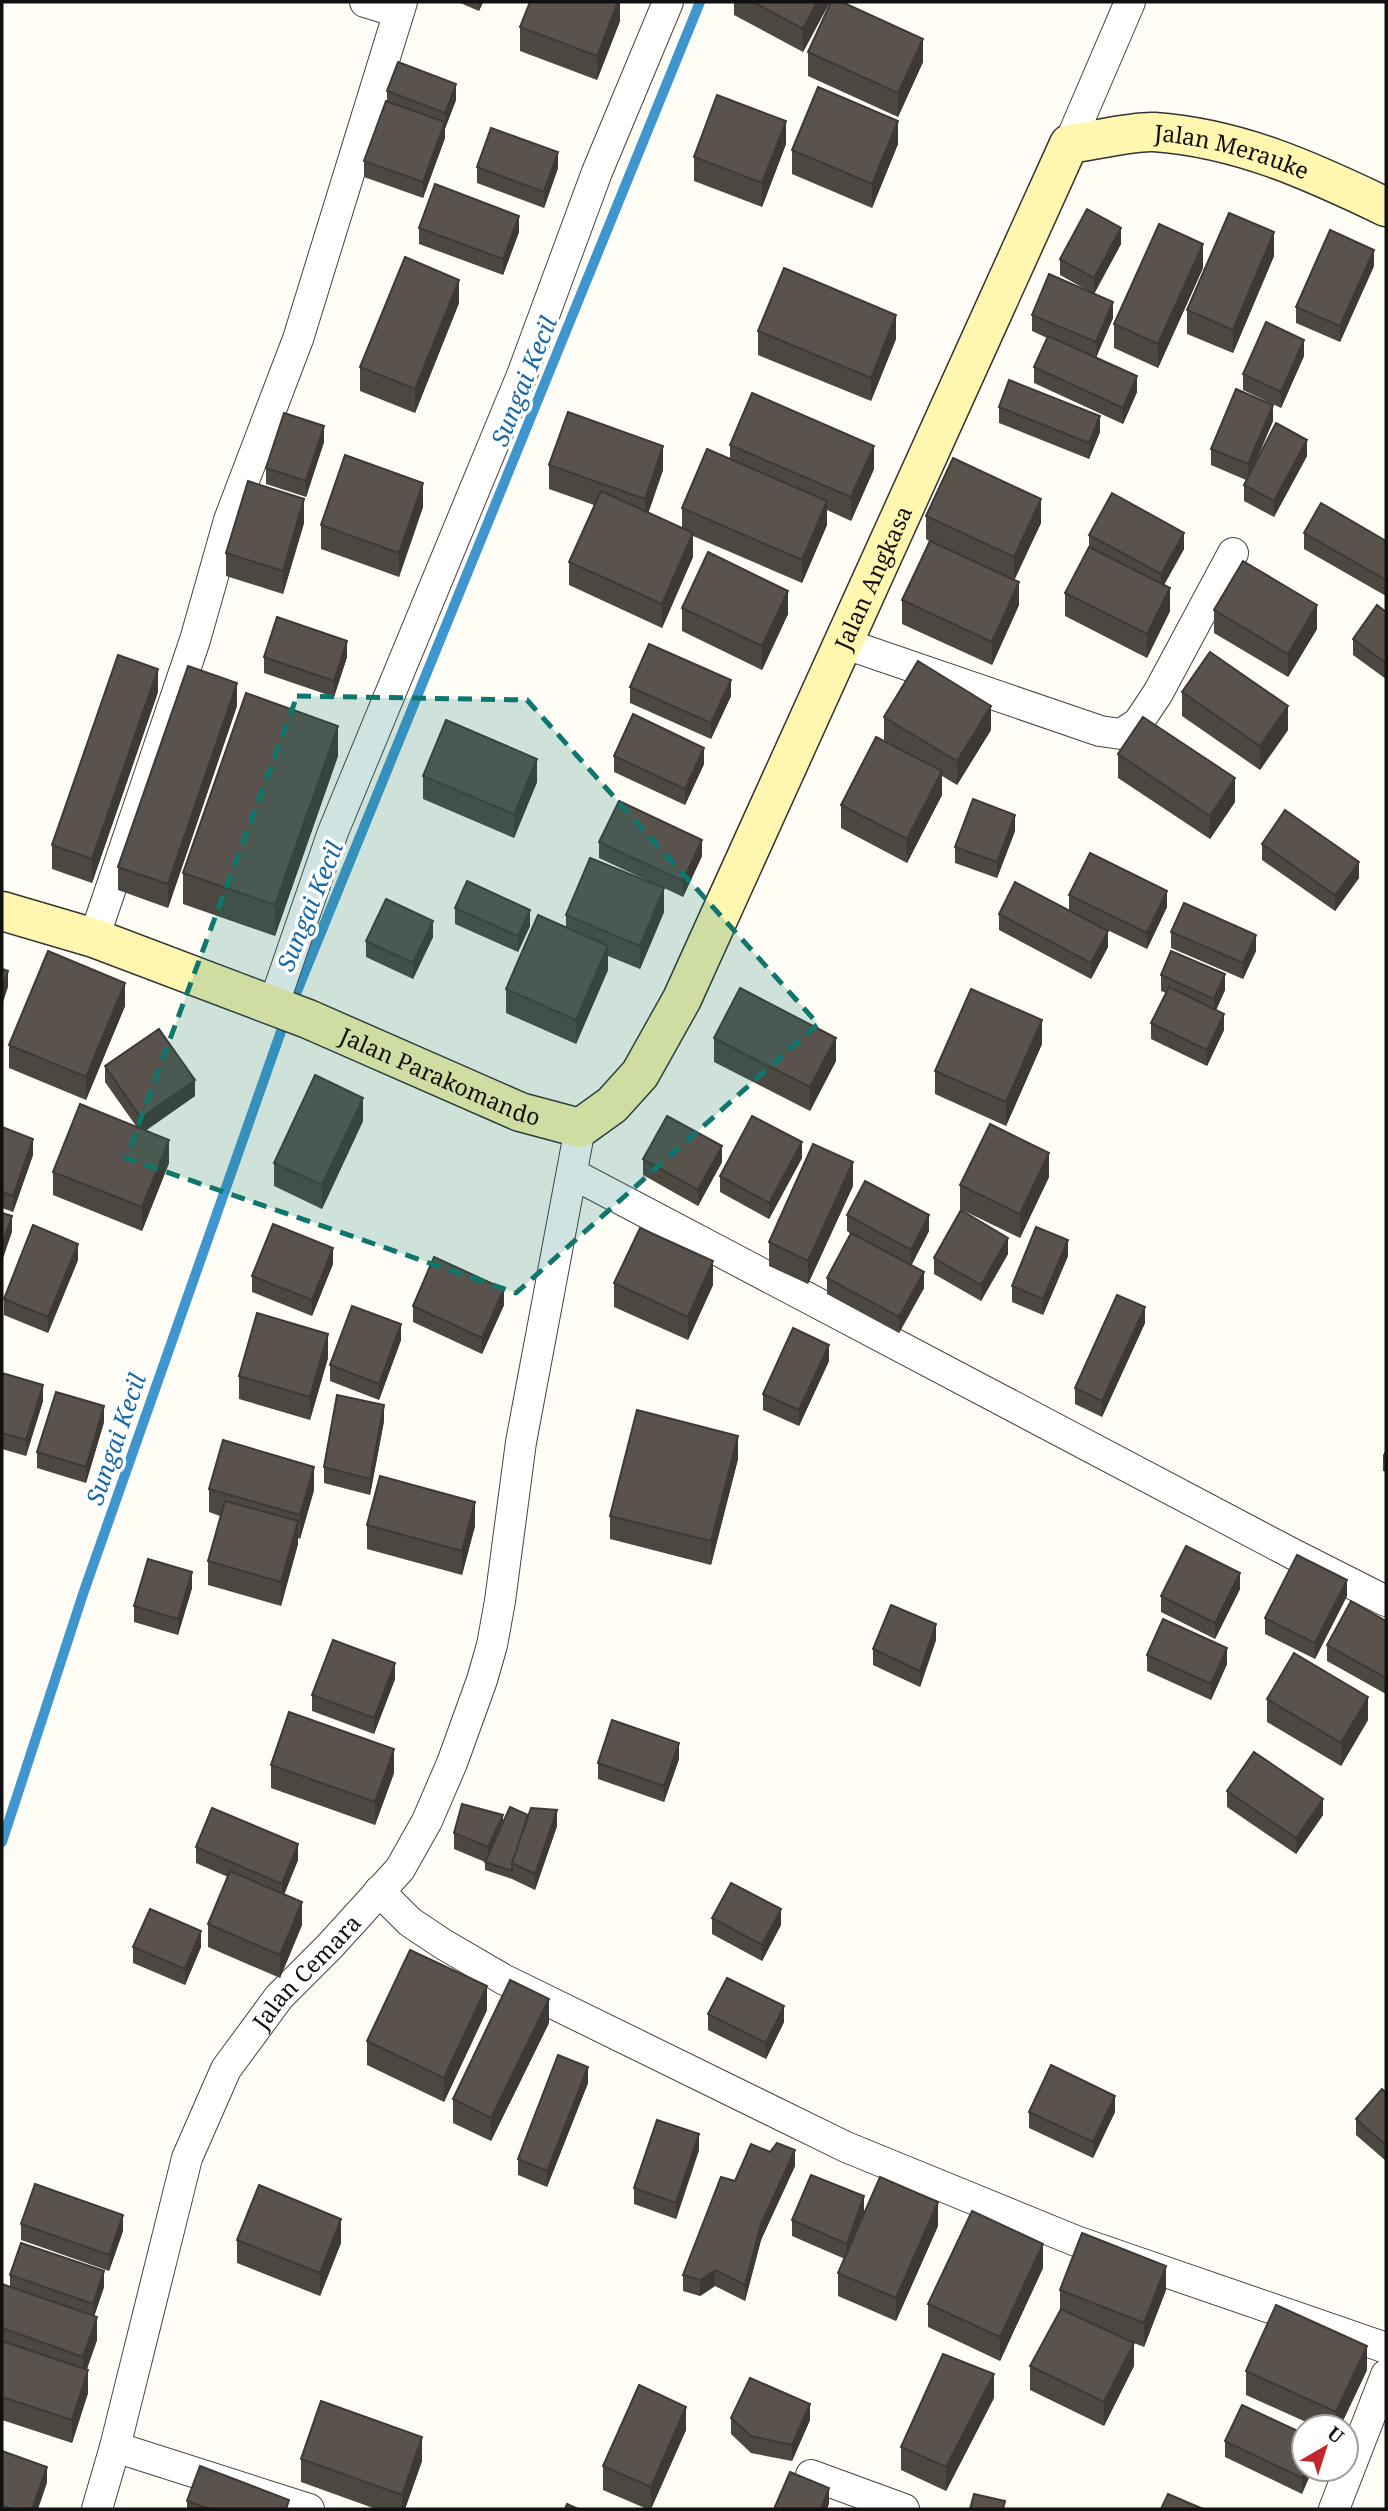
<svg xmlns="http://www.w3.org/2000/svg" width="1388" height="2511" viewBox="0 0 1388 2511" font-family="'Noto Serif',serif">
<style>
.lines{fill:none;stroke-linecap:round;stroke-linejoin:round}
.stream{stroke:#3f96cf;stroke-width:10}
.street-casing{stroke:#444;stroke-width:32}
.secondary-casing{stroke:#333;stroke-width:41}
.street{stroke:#fff;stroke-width:30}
.secondary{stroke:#fff6b0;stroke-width:38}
.wall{fill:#4d4742}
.shaded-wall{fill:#3f3936}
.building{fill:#5a524d;stroke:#3f3936;stroke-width:2}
.marked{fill:#0f766e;fill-opacity:0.2;stroke:#0f766e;stroke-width:5;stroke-dasharray:14 9;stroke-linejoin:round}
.labels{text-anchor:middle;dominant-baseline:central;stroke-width:7;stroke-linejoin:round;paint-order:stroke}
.street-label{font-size:23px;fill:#111;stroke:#fff}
.water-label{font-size:24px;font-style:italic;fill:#1768a6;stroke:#fff}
</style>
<rect width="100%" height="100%" fill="#fffdf5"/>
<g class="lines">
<path class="stream" d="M291,1006l409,-1004
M2,1842l82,-251 201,-571"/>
<g class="street-casing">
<g id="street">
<path d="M365,2l32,10"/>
<path d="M1069,144l61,-142"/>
<path d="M843,643l257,88 21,3 17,-11 20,-30 75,-140"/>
<path d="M94,938l101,-298 34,-120 69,-181 104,-337"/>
<path d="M273,1006l60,-174 189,-457 75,-203 71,-170"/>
<path d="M573,1174l720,380 93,47"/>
<path d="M379,1891l31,31 33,22 60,35 343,168 230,94 310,107"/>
<path d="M115,2447l194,62"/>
<path d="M811,2475l93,34"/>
<path id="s1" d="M97,2509l18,-62 72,-289 39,-89 53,-72 51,-51 70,-77 27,-48 25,-58 30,-83 10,-35 8,-44 21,-159 59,-314"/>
<path d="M1334,2509l52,-134"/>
</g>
</g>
<g class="secondary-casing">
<g id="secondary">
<path id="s2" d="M2,911l92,27 214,81 212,93 60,16 32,-23 28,-31 42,-75 387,-855c23,-3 63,-13 85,-12 85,6 157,39 232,75"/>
</g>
</g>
<use href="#street" class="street"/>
<use href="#secondary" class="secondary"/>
</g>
<path class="wall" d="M458,2h25l-4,9z
M620,2v19l-23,59 -77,-29v-24z
M734,2h96l-27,50 -69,-37z
M808,52l115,10 -25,55 -90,-41z
M387,91l69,9 -11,28v10l-22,60 -59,-21v-16l23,-60z
M786,144l-24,63 -68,-26v-24z
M898,144l-26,64 -80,-34v-24z
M477,167l81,1 -14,40 -67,-25z
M419,228l100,4 -16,43 -84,-31z
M1121,244l-27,50 -34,-19v-16z
M1274,256l-41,97 -46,-19v-24z
M1374,266l-34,76 -44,-19v-16z
M1203,268l-45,100 -44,-20v-24z
M459,303l-44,110 -55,-22v-24z
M1032,315l81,3 -17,39 41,35 -14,32 -89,-41v-16l13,-29 -15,-7z
M758,331l138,8 -25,62 -113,-46z
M1304,356l-23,52 -38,-18v-16z
M999,407l101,25 -11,27 -90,-36z
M1273,421l-17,40 51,-5 -33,61 -30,-16v-16l2,-5 -35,-15v-16z
M324,442l-18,55 -40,-13v-16z
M730,445l144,24 -23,52 -24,-11v15l-25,58 -109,-47v21l-31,71 -93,-43v-23l25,-57 -45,-16v-24l114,5 -15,43 34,15v-20l48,-48z
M423,507l-24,70 -78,-28v-24z
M926,516l115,7 -27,56 5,26 -27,60 -90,-41v-24l27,-59 -3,-2z
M304,523l-21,71 -57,-18v-23z
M1304,533l82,8v55l-82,-47z
M1089,535l95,14 -20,36 6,26 -23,47 -82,-42v-23l24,-46z
M682,608l106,6 -26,56 -80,-39z
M1214,610l103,19 -29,48 -74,-44z
M1386,612v67l-33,-24v-16z
M264,657h83l-13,40 -70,-24z
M630,687l101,9 -20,43 -81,-36z
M158,692l-66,191 -40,-14v-24z
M1182,692l106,38 -28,40 -78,-54z
M237,706l-69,202 -50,-18v-23z
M884,717l107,13 -34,55 -15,-9v19l-35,68 -66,-35v-23l56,-57 -13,-8z
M1118,754l117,48 -25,37 -92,-61z
M338,756l-63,180 -92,-32v-31z
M614,756l90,8 -19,41 -71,-33z
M423,776l114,6 -23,56 -91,-39z
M1015,831l-18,47 -42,-15v-16z
M599,842l103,14 -19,41 -19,-9v24l-24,57 -32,-13v14l-32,74 -70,-31v-24l60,-61v-13l95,-28 -62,-29z
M1262,844l97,34 -24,33 -73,-51z
M1069,895l98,12 -20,42 -48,-23 9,21 -17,32 -92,-49v-16l70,-4z
M455,908l75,18 -12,26 -63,-28z
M1171,932l85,19 -13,28 -72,-31z
M433,937l-20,42 -47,-22v-16z
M1161,975l64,15 -9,20 8,20 -17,36 -56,-27v-16l15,-30 -5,-2z
M125,1006l-39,94 -77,-32v-23z
M714,1038l122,23 -26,50 -96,-49z
M1042,1044l-36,82 -71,-32v-23z
M105,1066l90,30 -49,34 23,33 -27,68 -89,-36v-23l83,-46 -31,-44z
M363,1121l-41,88 -48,-23v-23z
M2,1127l31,28 -20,57 -11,-4z
M802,1158l-33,61 -49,-27v-16z
M643,1159l79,3 -24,44 -55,-31z
M1049,1177l-29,61 -60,-29v-24z
M853,1186l-45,98 -39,-18v-24z
M847,1215l82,16 -18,35 13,22 -25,45 -72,-39v-16l24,-44 -4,-3z
M1008,1254l-27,47 -47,-27v-16z
M1068,1256l-25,59 -31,-13v-16z
M78,1260l-30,73 -44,-18v-16z
M333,1264l-21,52 -60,-24v-16z
M614,1283l99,2 -25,55 -74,-33z
M504,1305l-22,49 -69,-32v-16z
M1145,1323l-43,94 -27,-13v-16z
M401,1340l-22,60 -49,-19v-16z
M328,1358l-18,62 -71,-21v-23z
M829,1361l-30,65 -36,-16v-16z
M2,1373l41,28 -17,55 -24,-7z
M384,1421l-14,74 -46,-12v-16z
M104,1422l-18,61 -49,-15v-16z
M1386,1449v23l-3,-1v-16z
M738,1459l-27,106 -101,-26v-23z
M209,1489l105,1 -14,49 -2,-1v6l-17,62 -73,-21v-24l12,-45 -11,-4z
M367,1525l108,1 -13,49 -95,-26z
M192,1588l-14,47 -44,-13v-16z
M1240,1589l-25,50 -54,-27v-16z
M1347,1596l-32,63 -50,-25v-16z
M1386,1621v73l-59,-33v-16z
M936,1640l-16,47 -47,-22v-16z
M1147,1655l80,9 -16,36 -64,-29z
M395,1679l-21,55 -62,-23v-16z
M1267,1699l101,21 -27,46 -74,-44z
M679,1759l-15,43 -66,-23v-16z
M271,1765l123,8 -19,52 -104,-37z
M1227,1791l96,24 -27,39 -69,-47z
M503,1822l54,4 -22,64 -23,-11 -27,-9v-8l-31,-13v-16z
M196,1847l102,13 -14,34 18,31 -22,53 -72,-31v-23l20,-47 -32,-14z
M712,1918l69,7 -19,36 -50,-27z
M133,1947h68l-16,38 -52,-22z
M487,2010l-43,92 -77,-37v-24z
M708,2014l76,8 -18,37 -58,-29z
M549,2023l-58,118 -38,-18v-24z
M588,2083l-41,104 -29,-12v-16z
M1386,2093v68l-30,-26v-16z
M1029,2112h86l-22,46 -64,-30z
M699,2150l-23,69 -42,-15v-16z
M795,2166l-34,74 -16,61 -30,-15 -15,10 -17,-5v-16l52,-94z
M864,2212l-5,13 79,1 -42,95 -58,-25v-23l7,-14 -53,-23v-16z
M21,2224l102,7 -14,40 -88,-31z
M237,2240l104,3 -21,53 -83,-33z
M1043,2268l-43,93 -72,-34v-23z
M10,2275l94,12 -10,29 3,24 -10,29 1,24 -16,50 -70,-23v-136l8,3z
M1060,2290h106l-22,57 -10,-4v23l-30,60 -74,-36v-24l30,-54z
M1367,2370l-27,57h-23l-71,-32v-24z
M994,2398l-48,93 -45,-21v-23z
M731,2418l79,2 -18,41 -41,-8 -20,-19z
M686,2430l-35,79h-4l-44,-19v-24z
M1304,2434l-2,60 -77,-37v-16z
M301,2459l121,2 -17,48h-29l-75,-27z
M187,2501l102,8h-102z"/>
<path class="shaded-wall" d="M479,2h4l-4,9z
M618,2h2v19l-23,59v-24z
M817,2h13l-27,50v-23z
M923,39v23l-25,55v-24z
M456,84v16l-11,29v-16z
M786,121v23l-24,63v-24z
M898,121v23l-26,64v-24z
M445,122v16l-22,60v-16z
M558,152v16l-14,40v-16z
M519,216v16l-16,43v-16z
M1121,228v16l-27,50v-16z
M1274,232v24l-41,97v-23z
M1203,244v24l-45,100v-24z
M1374,250v16l-34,76v-16z
M459,280v23l-44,110v-24z
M1113,302v16l-17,40v-16z
M896,315v24l-25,62v-23z
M1304,340v16l-23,52v-16z
M1137,376v16l-14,32v-16z
M1273,405v16l-25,59v-16z
M1100,416v16l-11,27v-16z
M324,426v16l-18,55v-16z
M1307,440v16l-33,61v-16z
M663,446v24l-18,53v-24z
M874,446v23l-23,52v-24z
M423,483v24l-24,70v-24z
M304,499v24l-21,71v-23z
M1041,499v24l-27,58v-24z
M827,501v24l-25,58v-23z
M693,533v24l-31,71v-24z
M1184,533v16l-23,41v-16z
M1019,582v23l-27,60v-23z
M1170,588v23l-23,47v-24z
M788,591v23l-26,56v-24z
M1317,605v24l-29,48v-23z
M347,641v16l-13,40v-16z
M158,669v23l-66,191v-24z
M731,680v16l-20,43v-16z
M237,683v23l-69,202v-24z
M991,706v24l-34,55v-24z
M1288,706v24l-28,40v-24z
M338,726v30l-63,180v-31z
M704,748v16l-19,41v-16z
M537,759v23l-23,56v-24z
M942,771v24l-35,68v-24z
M1235,778v24l-25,37v-23z
M1015,815v16l-18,47v-16z
M702,840v16l-19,41v-16z
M1359,862v16l-24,33v-16z
M664,888v24l-24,57v-23z
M1167,891v16l-20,42v-16z
M530,910v16l-12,26v-16z
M433,921v16l-20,42v-16z
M1108,931v16l-17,32v-16z
M1256,935v16l-13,28v-16z
M608,946v24l-32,74v-24z
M8,971v16l-6,18v-16z
M1225,974v16l-11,25v-16z
M125,983v23l-39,94v-23z
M1224,1014v16l-17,36v-16z
M1042,1020v24l-36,82v-24z
M836,1038v23l-26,50v-24z
M195,1080v16l-54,38v-16z
M363,1098v23l-41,88v-24z
M33,1139v16l-20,57v-16z
M169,1140v23l-27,68v-24z
M802,1142v16l-33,61v-16z
M722,1146v16l-24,44v-16z
M1049,1153v24l-29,61v-24z
M853,1162v24l-45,98v-23z
M929,1215v16l-18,35v-16z
M12,1216v16l-10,29v-16z
M1008,1238v16l-27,47v-16z
M1068,1240v16l-25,59v-16z
M78,1244v16l-30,73v-16z
M333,1248v16l-21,52v-16z
M713,1261v24l-25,55v-23z
M924,1272v16l-25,45v-16z
M504,1289v16l-22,49v-16z
M1145,1307v16l-43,94v-16z
M401,1324v16l-22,60v-16z
M328,1334v24l-18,62v-23z
M829,1345v16l-30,65v-16z
M43,1385v16l-17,55v-16z
M384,1405v16l-14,74v-16z
M104,1406v16l-18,61v-16z
M738,1436v23l-27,106v-24z
M314,1467v23l-14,49v-24z
M475,1502v24l-13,49v-24z
M298,1521v23l-17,62v-24z
M192,1572v16l-14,47v-16z
M1240,1573v16l-25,50v-16z
M1347,1580v16l-32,63v-16z
M936,1624v16l-16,47v-16z
M1227,1648v16l-16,36v-16z
M395,1663v16l-21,55v-16z
M1368,1697v23l-27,46v-23z
M679,1743v16l-15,43v-16z
M394,1749v24l-19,52v-23z
M1323,1799v16l-27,39v-16z
M557,1810v16l-22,64v-16z
M503,1815v16l-15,32v-16z
M298,1844v16l-16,40v-16z
M302,1902v23l-22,53v-23z
M781,1909v16l-19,36v-16z
M201,1931v16l-16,38v-16z
M487,1986v24l-43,92v-24z
M549,1999v24l-58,118v-23z
M784,2006v16l-18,37v-16z
M588,2067v16l-41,104v-16z
M1115,2096v16l-22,46v-16z
M699,2134v16l-23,69v-16z
M795,2150v16l-34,74 -16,61v-16l16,-61z
M864,2196v16l-17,48v-16z
M938,2202v24l-42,95v-23z
M123,2215v16l-14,40v-16z
M341,2219v24l-21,53v-23z
M1043,2244v24l-43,93v-24z
M1166,2266v24l-22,57v-24z
M715,2270v16l-15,10v-16z
M104,2271v16l-11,33v-16z
M97,2317v23l-14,40v-23z
M1134,2343v23l-30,60v-24z
M1367,2346v24l-27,57h-4v-15z
M88,2370v23l-16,50v-23z
M994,2374v24l-48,93v-24z
M810,2404v16l-18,41v-16z
M686,2407v23l-35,79v-22z
M422,2437v24l-17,48h-3v-14z
M47,2467v16l-9,26h-6z
M1306,2469h7l-11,25v-16z
M829,2488v16l-2,5h-6z"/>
<path class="building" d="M530,2h88l-21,54 -77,-29z
M753,2h64l-14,27z
M831,2h11l81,37 -25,54 -90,-41z
M398,62l58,22 -11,29 -58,-22z
M818,87l80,34 -26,63 -80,-34z
M717,95l69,26 -24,62 -68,-26z
M386,101l59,21 -22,60 -59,-21z
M491,128l67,24 -14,40 -67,-25z
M435,184l84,32 -16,43 -84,-31z
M1087,209l34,19 -27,50 -34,-19z
M1229,213l45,19 -41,98 -46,-20z
M1159,224l44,20 -45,100 -44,-20z
M1330,230l44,20 -34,76 -44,-19z
M405,257l54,23 -44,109 -55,-22z
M784,268l112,47 -25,63 -113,-47z
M1049,274l64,28 -17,40 -64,-27z
M1266,322l38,18 -23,52 -38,-18z
M1048,336l89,40 -14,32 -89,-41z
M1009,380l91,36 -11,27 -90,-36z
M1236,389l37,16 -25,59 -37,-15z
M752,393l122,53 -23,51 -121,-52z
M568,412l95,34 -18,53 -96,-34z
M284,413l40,13 -18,55 -40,-13z
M1276,423l31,17 -33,61 -30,-16z
M707,449l120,52 -25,59 -120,-52z
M345,455l78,28 -24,70 -78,-28z
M953,458l88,41 -27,58 -88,-41z
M248,481l56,18 -21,72 -57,-18z
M601,491l92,42 -31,71 -93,-42z
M1112,493l72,40 -23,41 -72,-39z
M1321,503l65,38v39l-82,-47z
M930,541l89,41 -27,60 -90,-42z
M1089,547l81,41 -23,46 -82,-41z
M708,552l80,39 -26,55 -80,-38z
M1243,561l74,44 -29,49 -74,-44z
M1377,605l9,7v51l-33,-24z
M277,617l70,24 -13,40 -70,-24z
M649,644l82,36 -20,43 -81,-36z
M1210,652l78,54 -28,40 -78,-54z
M118,655l40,14 -66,190 -40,-14z
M918,661l73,45 -34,55 -73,-44z
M188,666l49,17 -69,201 -50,-17z
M246,693l92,33 -63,179 -92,-32z
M633,714l71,34 -19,41 -71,-33z
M1143,717l92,61 -25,38 -92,-62z
M446,720l91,39 -23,55 -91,-38z
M876,737l66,34 -35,68 -66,-34z
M973,799l42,16 -18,47 -42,-15z
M619,801l83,39 -19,41 -84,-39z
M1285,810l74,52 -24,33 -73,-51z
M1090,853l77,38 -20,42 -78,-38z
M590,858l74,30 -24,58 -74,-31z
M467,881l63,29 -12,26 -63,-28z
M1015,882l93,49 -17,32 -92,-49z
M386,899l47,22 -20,42 -47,-22z
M1184,903l72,32 -13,28 -72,-31z
M538,915l70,31 -32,74 -70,-31z
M48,951l77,32 -39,94 -77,-32z
M1171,951l54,23 -11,25 -53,-24z
M2,969l6,2 -6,18z
M1169,987l55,27 -17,36 -56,-27z
M740,988l96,50 -26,49 -96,-49z
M971,989l71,31 -36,82 -71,-31z
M159,1029l36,51 -54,38 -36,-52z
M315,1075l48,23 -41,87 -48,-22z
M80,1104l89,36 -27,67 -89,-35z
M667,1116l55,30 -24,44 -55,-31z
M752,1116l50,26 -33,61 -49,-27z
M990,1124l59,29 -29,61 -60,-29z
M2,1127l31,12 -20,57 -11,-4z
M813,1144l40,18 -45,99 -39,-19z
M865,1181l64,34 -18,35 -64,-35z
M961,1210l47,28 -27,47 -47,-27z
M2,1213l10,3 -10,29z
M273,1224l60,24 -21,52 -60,-24z
M33,1225l45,19 -30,73 -44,-18z
M1036,1227l32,13 -25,59 -31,-13z
M640,1228l73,33 -25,56 -74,-34z
M851,1233l73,39 -25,45 -72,-39z
M434,1257l70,32 -22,49 -69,-32z
M1117,1295l28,12 -43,94 -27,-13z
M352,1306l49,18 -22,60 -49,-19z
M257,1313l71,21 -18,63 -71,-21z
M793,1328l36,17 -30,65 -36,-16z
M2,1373l41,12 -17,55 -24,-7z
M56,1392l48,14 -18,61 -49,-15z
M337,1395l47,10 -14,74 -46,-12z
M637,1410l101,26 -27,105 -101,-25z
M223,1440l91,27 -14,48 -91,-26z
M380,1476l95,26 -13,49 -95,-26z
M225,1501l73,20 -17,61 -73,-21z
M1186,1546l54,27 -25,50 -54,-27z
M1297,1555l50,25 -32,63 -50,-25z
M148,1559l44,13 -14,47 -44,-13z
M1351,1601l35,20v57l-59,-33z
M891,1605l45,19 -16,47 -47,-22z
M1163,1619l64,29 -16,36 -64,-29z
M333,1640l62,23 -21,55 -62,-23z
M1294,1653l74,44 -27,46 -74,-44z
M289,1712l105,37 -19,53 -104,-37z
M612,1720l67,23 -15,43 -66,-23z
M1254,1752l69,47 -27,39 -69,-47z
M462,1804l41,11 -15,32 -34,-14z
M510,1807l18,8 -16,48v8l-27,-9z
M212,1808l86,36 -16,40 -86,-37z
M531,1808l26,2 -22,64 -23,-11z
M230,1871l72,31 -22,53 -72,-31z
M731,1883l50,26 -19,36 -50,-27z
M150,1909l51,22 -16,38 -52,-22z
M410,1950l77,36 -43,92 -77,-37z
M727,1978l57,28 -18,37 -58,-29z
M510,1980l39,19 -58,119 -38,-19z
M558,2055l30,12 -41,104 -29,-12z
M1051,2065l64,31 -22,46 -64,-30z
M1382,2089l4,4v52l-30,-26z
M657,2120l42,14 -23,69 -42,-15z
M777,2143l18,7 -34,74 -16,61 -30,-15 -15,10 -17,-5 38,-98 14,4 16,-37 19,8z
M811,2175l53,21 -17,48 -55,-24z
M880,2177l58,25 -42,96 -58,-25z
M35,2184l88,31 -14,40 -88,-31z
M259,2185l82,34 -21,54 -83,-33z
M972,2211l71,33 -43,93 -72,-33z
M1082,2233l84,33 -22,57 -84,-33z
M21,2243l83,28 -11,33 -83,-29z
M2,2284l95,33 -14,40 -81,-29z
M1276,2305l91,41 -31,66 -90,-41z
M1061,2309l73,34 -30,59 -74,-36z
M2,2341l86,29 -16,50 -70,-23z
M943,2354l51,20 -48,93 -45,-20z
M750,2378l60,26 -18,41 -41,-9 -20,-18z
M639,2385l47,22 -35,80 -48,-21z
M321,2401l101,36 -20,58 -101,-36z
M1242,2405l62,29v35h2l-4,9 -77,-37z
M2,2451l45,16 -15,42h-20l-10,-3z
M200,2466l89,34 -3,9h-76l-23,-8z
M790,2472l39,16 -8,21h-47z
M974,2494l31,7 -2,8h-33z
M1168,2494l35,15h-42z
M567,2504l11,5h-13z"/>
<path class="marked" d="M297,696l230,4 291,324 -302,269 -390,-135z"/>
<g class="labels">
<g class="street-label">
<text stroke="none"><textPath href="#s2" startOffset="1890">Jalan Merauke</textPath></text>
<text stroke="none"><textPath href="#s2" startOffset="1248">Jalan Angkasa</textPath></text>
<text stroke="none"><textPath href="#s2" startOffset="469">Jalan Parakomando</textPath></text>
<text stroke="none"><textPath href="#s1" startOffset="586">Jalan Cemara</textPath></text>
</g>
<g class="water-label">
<text transform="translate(523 381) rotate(-68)">Sungai Kecil</text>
<text transform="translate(309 906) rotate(-68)">Sungai Kecil</text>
<text transform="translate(115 1439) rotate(-71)">Sungai Kecil</text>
</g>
</g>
<rect width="1388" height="2511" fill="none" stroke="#111111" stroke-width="7"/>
<g transform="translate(1325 2448) rotate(39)"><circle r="33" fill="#ffffff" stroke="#a0a0a0" stroke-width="2"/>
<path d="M0-5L12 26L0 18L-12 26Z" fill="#c4262e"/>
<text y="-10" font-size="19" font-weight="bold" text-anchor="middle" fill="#111111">U</text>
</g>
</svg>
